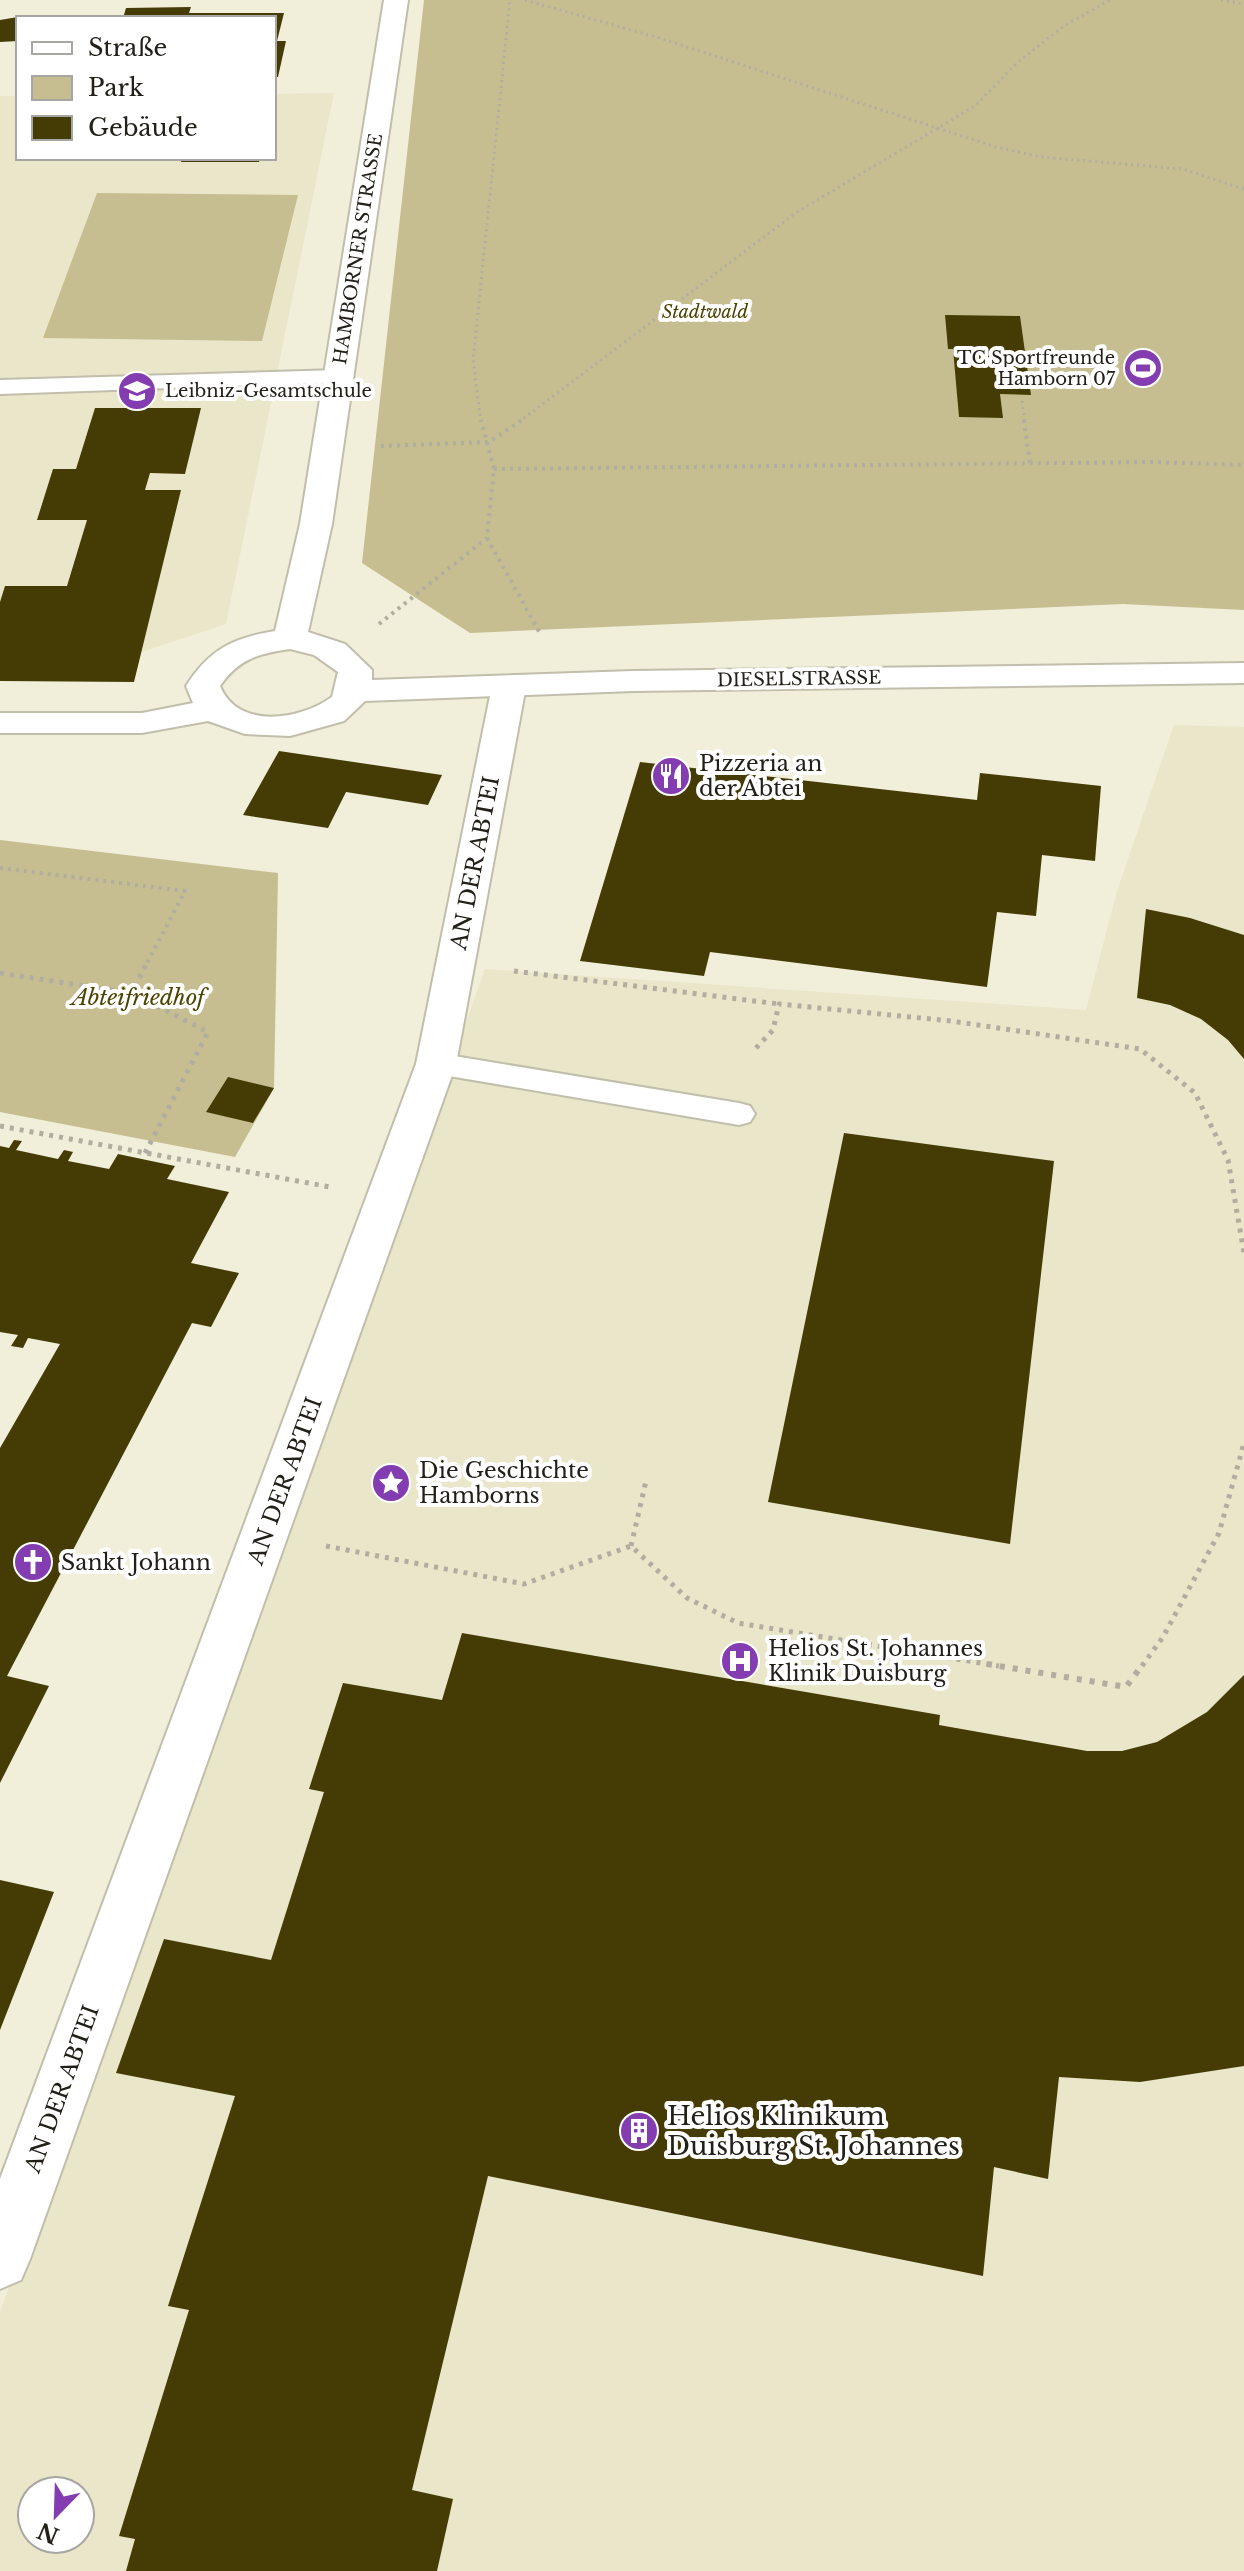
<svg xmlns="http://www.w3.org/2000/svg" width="1244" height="2571" viewBox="0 0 1244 2571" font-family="'Libre Baskerville',serif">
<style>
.built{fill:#eae6ca;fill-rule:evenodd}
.green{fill:#c6be90}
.building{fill:#453c05}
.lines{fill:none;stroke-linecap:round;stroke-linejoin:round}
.lane-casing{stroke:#c1beab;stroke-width:4}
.street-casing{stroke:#c1beab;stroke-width:4}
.secondary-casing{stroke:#c1beab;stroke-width:4}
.path-far3{stroke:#b1ae9f;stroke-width:3;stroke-dasharray:2 4;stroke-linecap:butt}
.path-far2{stroke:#b1ae9f;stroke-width:4;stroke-dasharray:3 5;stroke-linecap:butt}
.path-far1{stroke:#b1ae9f;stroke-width:5;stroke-dasharray:4 6;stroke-linecap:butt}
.path{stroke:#b1ae9f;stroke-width:6;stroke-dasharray:5 8;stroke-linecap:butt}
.lane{fill:#fff;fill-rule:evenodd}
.street{fill:#fff;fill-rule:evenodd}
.secondary{fill:#fff;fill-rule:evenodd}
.labels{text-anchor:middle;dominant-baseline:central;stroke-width:8;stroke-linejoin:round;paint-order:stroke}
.far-street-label{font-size:18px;fill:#222019;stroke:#fff}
.far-park-label{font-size:18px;font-style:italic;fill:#4d4300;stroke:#fff}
.far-poi-label{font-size:18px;fill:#222019;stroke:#fff;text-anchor:end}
.poi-label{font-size:22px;fill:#222019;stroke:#fff;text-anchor:start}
.street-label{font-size:22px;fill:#222019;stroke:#fff}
.park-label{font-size:22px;font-style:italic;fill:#4d4300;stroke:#fff}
.near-poi-label{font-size:26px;fill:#222019;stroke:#fff;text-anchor:start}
</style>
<rect width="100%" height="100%" fill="#f1eeda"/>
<path class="built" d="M334,93l-108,531 -85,28 -141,29v-585h18v62h256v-64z
M1174,725l70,2v1844h-1244v-259l485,-1343 601,41 31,-119zM32,2491h48v48h-48z"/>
<path class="green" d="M424,0h820v610l-121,-6 -653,29 -108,-70z
M97,193l201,2 -36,146 -219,-3z
M0,840l278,33 -4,215 -39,69 -235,-45z"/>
<path class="building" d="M191,7l-2,6h95l-7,28h9l-8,36h-4v-59h-151l3,-10z
M18,17v24l-18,1v-22z
M182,158h78l-1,4h-78z
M945,315l75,1 11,79 -31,-1 3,24 -44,-1 -6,-68h-5z
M95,408h106l-16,66 -35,-1 -5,17h36l-47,192 -134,-1v-79l5,-16h62l20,-66h-50l16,-51h23z
M279,751l163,24 -14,30 -82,-13 -18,36 -85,-13z
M640,762l337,38 3,-27 121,13 -6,75 -53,-6 -6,61 -39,-4 -10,75 -277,-35 -6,24 -124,-15z
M1146,909l44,9 54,17v124l-16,-19 -27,-21 -31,-14 -33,-7z
M228,1077l46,11 -21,35 -47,-11z
M844,1133l210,28 -44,383 -242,-42z
M14,1140l8,1 -6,9 42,9 6,-9 9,2 -5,9 41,8 9,-15 57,12 -8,13 62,13 -38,71 48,10 -28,54 -19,-4 -185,353 42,10 -49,97v-335l60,-104 -32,-6 -5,10 -12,-2 7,-11 -18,-3v-186l9,2z
M462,1633l478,82 -1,10 148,26h35l35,-9 50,-30 37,-37v391l-104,16 -81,-5 -11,102 -54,-12 -11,109 -495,-100 -76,314 41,9 -16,72h-311l9,-32 -16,-3 70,-226 -21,-4 67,-210 -119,-23 48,-134 107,21 53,-168 -15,-3 34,-106 99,17z
M0,1880l54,12 -54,138z"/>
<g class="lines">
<g class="lane-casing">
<path id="lane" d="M338,370l11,7 -3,5 -346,12v-14z
M436,1053l303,50 11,3 5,8 -5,8 -11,3 -314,-53 -5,-8 5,-8z"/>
</g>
<g class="street-casing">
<path id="street" d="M509,676l12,3 5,7 -70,378 -426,1195 -9,21 -21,9v-110l416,-1115 76,-378 5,-7z"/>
</g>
<g class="secondary-casing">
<path id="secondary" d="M384,0h24l-76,524 -24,108 37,12 27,26v10l261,-9 611,-8v20l-611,8 -268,10 -21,20 -54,15 -45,-2 -37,-13 -66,12h-142v-20h142l51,-10 -7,-17c23,-36 46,-48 89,-55l25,-107zM290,649l24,6 24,17 -6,25c-32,23 -94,33 -112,-11 18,-27 40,-33 70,-37z"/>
</g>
<path class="path-far3" d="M525,0l131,37 340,110 46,10 141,12 61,20
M1221,0l23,4
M1022,401l3,21
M481,422l-8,-62 37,-360
M519,422l278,-210 178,-106 43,-44 46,-36 46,-26"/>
<path class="path-far2" d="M1024,420l6,44
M381,446l108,-4 33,-22
M494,469l660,-7 90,3
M487,538l54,97
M379,624l108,-86 7,-69 -13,-49
M0,868l185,23 -39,74"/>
<path class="path-far1" d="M514,971l265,33
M0,973l131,20
M756,1048l17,-18 6,-26 172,17 189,28 55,44 33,67 16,93
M0,1126l330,61
M145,1153l63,-121 -77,-39 16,-30
M326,1546l198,38 107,-38 56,52 51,25 261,43
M631,1546l15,-65
M1142,1666l21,-29 56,-104 25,-90"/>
<path class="path" d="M987,1664l139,23 17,-23"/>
<use href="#lane" class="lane"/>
<use href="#street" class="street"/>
<use href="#secondary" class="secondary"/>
</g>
<defs>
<g id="stadium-disc" transform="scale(2)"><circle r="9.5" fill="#833db0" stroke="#fff"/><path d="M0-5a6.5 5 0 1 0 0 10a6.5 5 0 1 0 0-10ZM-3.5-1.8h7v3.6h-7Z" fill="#fff"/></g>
<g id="school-disc" transform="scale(2)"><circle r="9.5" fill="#833db0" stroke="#fff"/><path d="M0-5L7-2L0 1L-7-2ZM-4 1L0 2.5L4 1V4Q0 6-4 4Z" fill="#fff"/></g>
<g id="restaurant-disc" transform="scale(2)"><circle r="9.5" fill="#833db0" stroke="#fff"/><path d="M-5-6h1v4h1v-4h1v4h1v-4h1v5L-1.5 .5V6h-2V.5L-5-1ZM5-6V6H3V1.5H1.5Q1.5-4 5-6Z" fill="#fff"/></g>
<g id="sight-disc" transform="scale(2)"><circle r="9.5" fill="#833db0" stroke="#fff"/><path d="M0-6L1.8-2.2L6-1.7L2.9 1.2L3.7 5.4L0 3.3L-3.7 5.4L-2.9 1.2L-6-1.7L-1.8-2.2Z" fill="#fff"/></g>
<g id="church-disc" transform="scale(2)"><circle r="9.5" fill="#833db0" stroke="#fff"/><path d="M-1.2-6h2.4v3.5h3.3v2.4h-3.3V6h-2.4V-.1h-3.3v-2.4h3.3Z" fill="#fff"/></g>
<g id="hospital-disc" transform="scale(2)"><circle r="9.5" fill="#833db0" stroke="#fff"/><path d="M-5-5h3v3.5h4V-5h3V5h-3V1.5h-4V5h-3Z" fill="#fff"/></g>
<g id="building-disc" transform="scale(2)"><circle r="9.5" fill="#833db0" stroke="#fff"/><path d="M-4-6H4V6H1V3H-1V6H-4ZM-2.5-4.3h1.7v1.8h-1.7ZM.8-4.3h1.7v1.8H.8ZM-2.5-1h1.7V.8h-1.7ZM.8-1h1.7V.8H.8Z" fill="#fff"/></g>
</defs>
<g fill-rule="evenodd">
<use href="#stadium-disc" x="1143" y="368"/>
<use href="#school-disc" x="137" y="391"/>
<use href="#restaurant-disc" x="671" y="776"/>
<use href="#sight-disc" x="391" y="1483"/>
<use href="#church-disc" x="33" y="1562"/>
<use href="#hospital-disc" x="740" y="1661"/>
<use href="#building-disc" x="639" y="2131"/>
</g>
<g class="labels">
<g class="far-street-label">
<text transform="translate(358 249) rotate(-81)">HAMBORNER STRASSE</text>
<text transform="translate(799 679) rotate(-1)">DIESELSTRASSE</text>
</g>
<g class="far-park-label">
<text x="705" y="312">Stadtwald</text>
</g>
<g class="far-poi-label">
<text x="1115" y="358">TC Sportfreunde<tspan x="1115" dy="21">Hamborn 07</tspan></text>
<text x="165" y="391" text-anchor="start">Leibniz-Gesamtschule</text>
</g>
<g class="poi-label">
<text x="699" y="763">Pizzeria an<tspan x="699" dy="25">der Abtei</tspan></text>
<text x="419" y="1470">Die Geschichte<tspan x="419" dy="25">Hamborns</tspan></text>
<text x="61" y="1562">Sankt Johann</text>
<text x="768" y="1648">Helios St. Johannes<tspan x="768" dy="25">Klinik Duisburg</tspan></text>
</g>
<g class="street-label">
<text transform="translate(475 863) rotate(-79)">AN DER ABTEI</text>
<text transform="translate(285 1481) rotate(-70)">AN DER ABTEI</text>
<text transform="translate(62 2089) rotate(-70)">AN DER ABTEI</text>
</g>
<g class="park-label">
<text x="138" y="997">Abteifriedhof</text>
</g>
<g class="near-poi-label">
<text x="667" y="2116">Helios Klinikum<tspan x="667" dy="30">Duisburg St. Johannes</tspan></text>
</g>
</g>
<rect x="16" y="16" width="260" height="144" fill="#ffffff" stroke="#a7a6a3" stroke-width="2"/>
<rect x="32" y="42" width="40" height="12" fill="#ffffff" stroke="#a7a6a3" stroke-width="2"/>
<text x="88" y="56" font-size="24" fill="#222019">Straße</text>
<rect x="32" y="76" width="40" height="24" fill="#c6be90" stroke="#a7a6a3" stroke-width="2"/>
<text x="88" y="96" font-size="24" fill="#222019">Park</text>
<rect x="32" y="116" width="40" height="24" fill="#453c05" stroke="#a7a6a3" stroke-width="2"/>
<text x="88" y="136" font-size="24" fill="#222019">Gebäude</text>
<g transform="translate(56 2515) rotate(203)"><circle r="38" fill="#ffffff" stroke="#a7a6a3" stroke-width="2"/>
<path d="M0-6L14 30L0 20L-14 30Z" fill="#833db0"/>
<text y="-12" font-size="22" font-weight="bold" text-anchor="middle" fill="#222019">N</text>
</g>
</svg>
